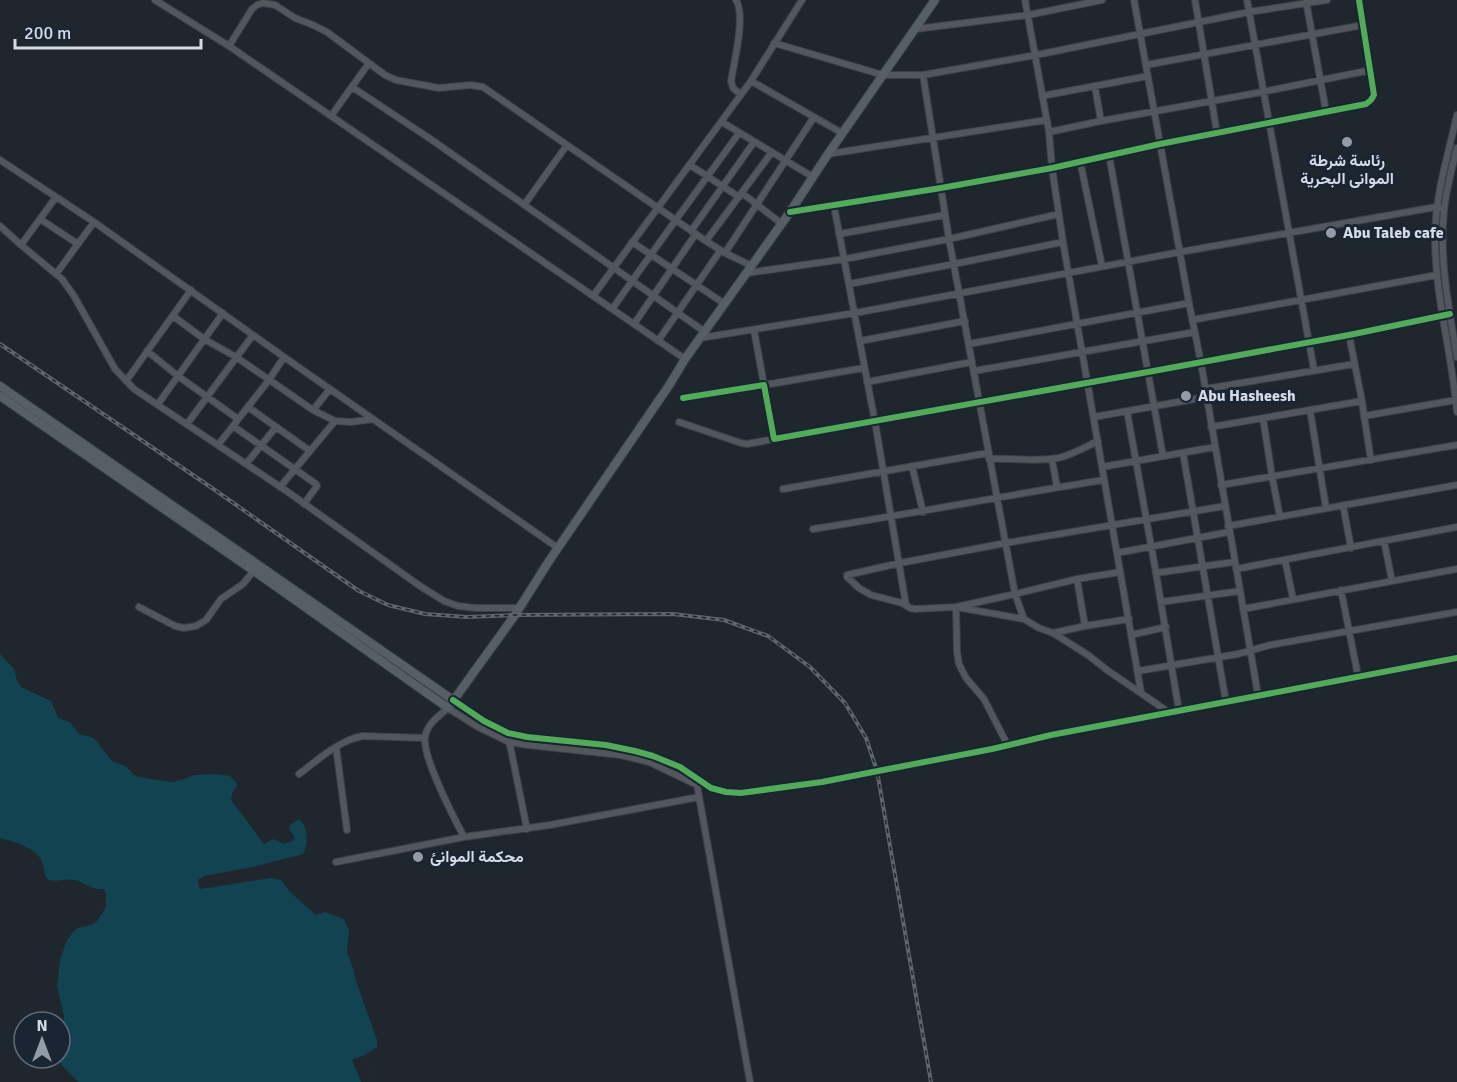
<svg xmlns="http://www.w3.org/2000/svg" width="1457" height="1082" viewBox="0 0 1457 1082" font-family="Signika,Vazirmatn,sans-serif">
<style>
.water{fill:#114450}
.pier{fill:#20262d}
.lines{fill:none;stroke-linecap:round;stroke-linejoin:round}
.minor-casing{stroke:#3b4047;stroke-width:8}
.major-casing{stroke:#3b4047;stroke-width:10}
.minor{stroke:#52575d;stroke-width:6}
.major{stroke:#565e66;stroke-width:8}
.rail-casing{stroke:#61656a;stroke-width:4}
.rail{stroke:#1a2533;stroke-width:1.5;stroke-dasharray:4.5;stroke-linecap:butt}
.cycleway-casing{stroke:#1a2533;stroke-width:10}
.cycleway{stroke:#51ab58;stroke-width:6}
.poi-dot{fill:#959ca5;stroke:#1a2533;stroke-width:2}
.labels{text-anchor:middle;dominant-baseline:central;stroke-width:6;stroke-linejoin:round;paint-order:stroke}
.poi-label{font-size:16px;font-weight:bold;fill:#d4dbe5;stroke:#1a2533;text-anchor:start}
</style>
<rect width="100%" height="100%" fill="#20262d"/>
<path class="water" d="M0,654l14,15 3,12 4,6 30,14 7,17 12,4 9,12 15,4 18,23 15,6 6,7 6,3 32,5 10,-2 14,-5 20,-1 15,2 5,5 2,4 -5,9 -1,6 33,44 9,-5 11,5 8,-3 3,-4 -5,-6 -1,-5 10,-7c9,8 10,25 4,35l-46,12 -53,10 -6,4 1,8 2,1 70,-11 10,2 10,13 25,22 9,-3 19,7 5,12 -2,21 5,13 4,16 21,59v7l-12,8 11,27h-298l-20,-21 -1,-3h3v-17l3,-12 1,-13 -7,-30 3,-26 7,-20 7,-9 4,-3 16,-4 4,-4 8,-13v-14l-3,-4c-10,2 -19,-7 -28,-9 -11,-2 -21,4 -29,-2 -2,-6 -2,-15 -6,-20 -6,-11 -29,-17 -40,-20z"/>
<path class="pier" d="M365,1055l11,27h-15l-9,-22z"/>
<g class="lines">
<g class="minor-casing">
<path id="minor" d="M155,0l74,46 456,313
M736,0c10,16 -2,62 -5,81l2,7 7,6
M1025,0l24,132 3,36 11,74 78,450
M1134,0l55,303 12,60 57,332
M1195,0l22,133
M1247,0l67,370
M1306,1l20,110
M916,29l112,-14 74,-15
M774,43l109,32h40l113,-20 213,-43 78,-12
M229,46l23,-37 5,-4 6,-2 12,2 20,13 18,7 14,7 58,43 11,5 43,8 31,-3 13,2 223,154 19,12 27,13
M1146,65l217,-40
M923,75l26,164 66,355 62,-15 43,-7
M751,81l91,52
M352,87l80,53 273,192
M1095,87l6,34
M1042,96l106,-20
M1457,115c-9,40 -22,81 -22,123 0,59 17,116 22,174
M331,116l38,-53
M722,122l91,55
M1049,132l52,-11 161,-29 109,-22
M1457,148c-5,20 -11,42 -13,63 -5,48 5,98 13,146
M828,154l219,-34
M1109,155l54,301
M0,160l94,62 190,135 274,191
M1080,161l22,105
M690,165l49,32
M742,193l40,31
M524,205l43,-60
M834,206l41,216 31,183
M790,212l151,-24 111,-20 108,-24 206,-40 5,-4 3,-5 -15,-95
M40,219l38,25
M0,226l21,19 41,34 12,17 41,73 19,20 154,103 132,94 24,15 14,5 18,2h44
M691,231l63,-89
M839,234l106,-19
M706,241l66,-89
M632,242l93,62
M21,245l35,-48
M725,253l89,-136
M747,273l98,-14 104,-20 110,-25
M56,274l38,-52
M849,284l105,-20 109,-22
M593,296l158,-215 51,-81
M612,309l63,-88 64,-88
M173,316l31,23 32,18 77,53 22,11 16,1 22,-3
M1192,320l245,-45
M634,324l61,-89
M754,330l10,55 100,-17
M1349,335l13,66
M700,338l155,-25 325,-61 256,-45 8,1
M658,341l62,-90
M860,341l105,-20
M969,344l220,-41
M147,351l31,25 60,43
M974,371l221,-39
M126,381l65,-91
M867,382l105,-20
M1205,389l149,-25
M683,398l81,-13 10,54 374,-67 201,-37 101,-21
M158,404l65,-91
M248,407l62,44
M313,410l17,-21
M1310,410l16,98
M1127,411l29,162 23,138
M1094,417l112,-20
M1263,418l9,58 8,41
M679,422l62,21 6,1 27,-5
M187,424l66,-89
M233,426l83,58 1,2 -13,18
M1211,427l151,-26 2,15
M218,445l51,-65 15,-23
M1183,453l43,249
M989,459c23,-1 46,3 69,-1 14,-3 27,-11 40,-17
M1052,459l5,28
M1371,460l-7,-44 92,-16
M246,464l30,-37
M912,466l11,46
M1102,467l113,-20
M1221,485l236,-40
M280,487l55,-66
M783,489l205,-36
M1343,505l8,43
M1228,526l229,-41
M813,529c98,-15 194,-34 291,-49
M1384,541l8,40
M1117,553l112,-21
M1285,560l8,39
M1236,569l221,-42
M1156,573l78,-11
M1077,579l8,47
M1341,590l17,86
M1161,602l79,-11
M139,607l36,19 9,2 12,-2 10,-6 15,-21 22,-15 13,-16
M1243,609l214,-40
M1053,633l32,-7 44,-7
M1131,635l35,-8
M1138,671l100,-17 32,-9 187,-33
M453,700l31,21 24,12 19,4 79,8 29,6 18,5 27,11 31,21 15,4 15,1 81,-11 61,-12 109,-21 59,-14 406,-77
M1170,713l-63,-43 -19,-15 -35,-22 -14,-5 -15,-9 -9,-25 -59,13 -41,2 -5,-1 -8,-5 -31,-8 -12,-7 -12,-11v-2l53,-12 106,-20 219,-37
M509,740l18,89
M1007,744l-23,-45 -18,-21 -7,-14 -2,-12 -1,-45 68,12
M336,747l11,83
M299,774c19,-14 40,-34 64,-38l61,2
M697,785l53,297
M699,797l-149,28 -86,12c-10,-19 -42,-81 -39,-100 2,-13 14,-21 23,-29l30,19 31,15 19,3 93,10 28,7 48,23 5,-2
M336,862l128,-25"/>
</g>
<g class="major-casing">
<path id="major" d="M0,386l453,314
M0,396l254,175 194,137 67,-93 34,-54 121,-177 15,-25 105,-147 38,-58 107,-154"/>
</g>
<use href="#minor" class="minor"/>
<use href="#major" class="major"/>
<g class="rail-casing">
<path id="rail" d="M0,344l212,144 124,87 23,16 29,14 37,9 42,3 48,-2 158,-1 51,6 44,16 42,31 35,36 21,35 11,33 54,311"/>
</g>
<use href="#rail" class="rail"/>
<g class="cycleway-casing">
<path id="cycleway" d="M790,212l151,-24 111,-20 108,-24 206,-40 5,-4 3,-5 -15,-95
M683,398l81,-13 10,54 374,-67 201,-37 101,-21
M453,700l31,21 24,12 19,4 79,8 29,6 18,5 27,11 31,21 15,4 15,1 81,-11 61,-12 109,-21 59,-14 406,-77"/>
</g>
<use href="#cycleway" class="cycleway"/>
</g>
<g class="poi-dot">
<circle cx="1347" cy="142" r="6"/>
<circle cx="1331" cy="233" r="6"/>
<circle cx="1186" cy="396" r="6"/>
<circle cx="418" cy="857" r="6"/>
</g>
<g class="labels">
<g class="poi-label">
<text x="1347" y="161" text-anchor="middle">رئاسة شرطة<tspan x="1347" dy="18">الموانى البحرية</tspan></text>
<text x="1343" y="233">Abu Taleb cafe</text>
<text x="1198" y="396">Abu Hasheesh</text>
<text x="430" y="857">محكمة الموانئ</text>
</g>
</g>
<g transform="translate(42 1040)"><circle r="28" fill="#1a2533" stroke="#646e7a" stroke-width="1.5"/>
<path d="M0-4.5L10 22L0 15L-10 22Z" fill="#959ca5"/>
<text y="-9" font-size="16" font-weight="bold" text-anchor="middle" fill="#d4dbe5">N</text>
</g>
<path d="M15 39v9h186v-9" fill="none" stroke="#d4dbe5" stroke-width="3"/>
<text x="24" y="39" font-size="18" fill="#d4dbe5" stroke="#1a2533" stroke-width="4.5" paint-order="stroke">200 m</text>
</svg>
